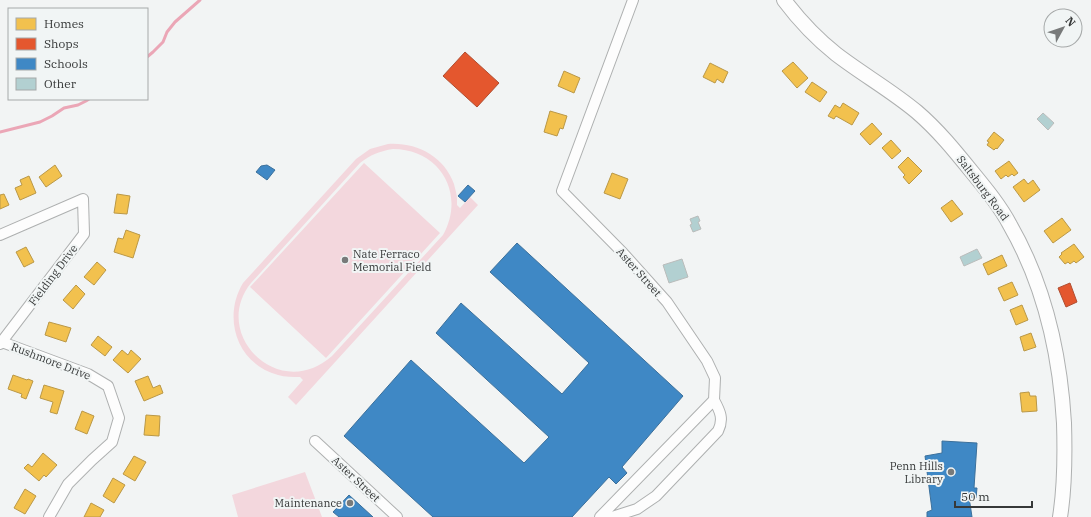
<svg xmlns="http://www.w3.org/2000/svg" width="1091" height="517" viewBox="0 0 1091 517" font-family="'IBM Plex Serif',serif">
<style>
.green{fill:#f3d7dd;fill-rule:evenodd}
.homes{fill:#f2c14e;stroke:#ba9847}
.shops{fill:#e4572e;stroke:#b04e31}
.schools{fill:#3f88c5;stroke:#3c709b}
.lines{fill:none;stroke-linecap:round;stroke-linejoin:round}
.stream{stroke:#eba6b6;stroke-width:3}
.building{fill:#b2d0d1;stroke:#babcbb}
.minor-casing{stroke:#aeb0b0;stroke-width:12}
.secondary-casing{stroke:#aeb0b0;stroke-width:16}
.minor{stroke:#fdfdfd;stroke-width:10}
.secondary{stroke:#fdfdfd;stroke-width:14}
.poi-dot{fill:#787a7a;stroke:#f1f5f5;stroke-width:1.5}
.labels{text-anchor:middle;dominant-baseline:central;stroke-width:4;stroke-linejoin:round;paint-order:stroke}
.street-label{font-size:11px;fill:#363838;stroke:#f1f5f5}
.poi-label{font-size:11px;fill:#363838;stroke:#f1f5f5;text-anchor:end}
</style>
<rect width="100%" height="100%" fill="#f2f4f4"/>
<path class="green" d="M388,144c28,-2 56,12 66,40 1,5 3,10 3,15 0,2 0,5 0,6 1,1 2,2 3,3l10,-11 8,8 -182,200 -8,-8 15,-17 -3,-3c-7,0 -15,0 -22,-2 -41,-11 -56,-57 -35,-92l113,-124 14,-10zM393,149c47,0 73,45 50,86l-111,121c-53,47 -122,-22 -81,-73l109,-120c10,-8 20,-12 33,-14z
M364,163l76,70 -114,125 -76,-71z
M305,472l17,45h-84l-6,-22z"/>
<path class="homes" d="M793,62l15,16 -11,10 -15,-17z
M710,63l18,9 -5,11 -6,-4 -2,4 -12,-6z
M564,71l16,7 -6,15 -16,-7z
M812,82l15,10 -7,10 -15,-10z
M843,103l16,10 -7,12 -16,-9 -2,3 -6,-3 7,-11 5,3z
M550,111l17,5 -4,13 -3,-1 -3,8 -13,-4z
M872,123l10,11 -12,11 -10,-11z
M994,132l10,8 -7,9 -1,-1 -2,2 -7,-5 2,-3 -2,-1z
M891,140l10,11 -9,8 -10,-11z
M908,157l14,14 -13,13 -6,-7 2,-2 -7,-8z
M1009,161l9,12 -4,3 -2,-2 -4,3 -2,-2 -5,4 -6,-8z
M55,165l7,11 -16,11 -7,-10z
M612,173l16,6 -8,20 -16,-6z
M29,176l7,17 -16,7 -5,-12 7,-3 -2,-5z
M1024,179l4,5 5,-4 7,10 -16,12 -11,-15z
M4,194l5,11 -9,4v-14z
M117,194l13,2 -3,18 -13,-1z
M952,200l11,14 -12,8 -10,-14z
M1062,218l9,12 -18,13 -9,-12z
M126,230l14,5 -7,23 -19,-6 4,-14 5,1z
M1074,244l10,13 -8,6 -2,-2 -4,3 -2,-2 -3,2 -6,-7 3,-3 -1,-1z
M26,247l8,15 -10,5 -8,-15z
M1002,255l5,11 -19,9 -5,-11z
M97,262l9,8 -12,15 -10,-8z
M1012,282l6,13 -14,6 -6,-13z
M76,285l9,9 -12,15 -10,-9z
M1022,305l6,15 -12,5 -6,-15z
M49,322l22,6 -5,14 -21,-7z
M1031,333l5,14 -12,4 -4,-14z
M98,336l14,11 -7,9 -14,-11z
M122,350l6,5 3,-5 10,9 -13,14 -15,-13z
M13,375l14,5 1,-1 5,2 -7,18 -5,-2 1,-3 -14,-5z
M148,376l5,12 7,-3 3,8 -19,8 -9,-20z
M44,385l20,6 -7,23 -7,-2 3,-10 -13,-4z
M1029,392l1,4h6l1,15 -15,1 -2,-19z
M82,411l12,5 -7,18 -12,-5z
M146,415l14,1 -1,20 -15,-1z
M43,453l14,12 -11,12 -2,-2 -5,6 -15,-13 4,-4 4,3z
M134,456l12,6 -11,19 -12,-7z
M113,478l12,7 -11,18 -11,-7z
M25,489l11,7 -11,18 -11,-6z
M91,503l13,7 -4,7h-16z"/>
<path class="shops" d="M465,52l34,31 -22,24 -34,-31z
M1070,283l7,19 -11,5 -8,-19z"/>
<path class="schools" d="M267,165l8,5 -8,10 -11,-8 5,-6z
M468,185l7,6 -10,11 -7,-6z
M517,243l166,153 -61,71 5,6 -11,11 -7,-7 -37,40h-139l-89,-81 67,-76 113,103 25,-26 -113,-104 25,-30 101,91 27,-31 -99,-91z
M942,441l35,2 -3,45h3l-1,10 -7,-1 3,20h-45v-5l5,-2 -7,-54 17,-3z
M349,495l24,22h-34l-6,-5z"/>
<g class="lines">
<path class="stream" d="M147,57l6,-5 10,-10 4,-10 8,-10 25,-22
M0,132l40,-10 12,-6 12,-8 14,-3 8,-4 3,-2"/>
</g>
<path class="building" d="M1043,113l11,10 -6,7 -11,-11z
M698,216l2,5 -2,1 3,7 -8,3 -3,-7 2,-1 -2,-5z
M977,249l5,9 -18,8 -4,-9z
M682,259l6,18 -19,6 -6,-18z"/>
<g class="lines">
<g class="minor-casing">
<path id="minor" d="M0,235l83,-36 1,35 -84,110
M2,342l86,32 20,12 11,32 -7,24 -20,18 -24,24 -19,33
M315,441l82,76
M600,517l114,-117 1,-22 -8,-17 -40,-59 -44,-49 -61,-62 71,-191
M612,517l25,-8 19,-13 62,-65c6,-12 2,-20 -4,-31"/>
</g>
<g class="secondary-casing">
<path id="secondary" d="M784,0c15,20 32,38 52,54 26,20 56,37 81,58 21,18 38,39 55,60 14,17 28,34 38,53 35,61 50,129 54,198 1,32 1,63 -4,94"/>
</g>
<use href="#minor" class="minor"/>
<use href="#secondary" class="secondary"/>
</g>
<g class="poi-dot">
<circle cx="345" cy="260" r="4"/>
<circle cx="951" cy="472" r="4"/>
<circle cx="350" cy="503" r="4"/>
</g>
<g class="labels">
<g class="street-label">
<text transform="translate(983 188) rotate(53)">Saltsburg Road</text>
<text transform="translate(639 272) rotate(48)">Aster Street</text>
<text transform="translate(53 275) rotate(-53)">Fielding Drive</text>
<text transform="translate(51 361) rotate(21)">Rushmore Drive</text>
<text transform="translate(356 479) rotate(43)">Aster Street</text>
</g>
<g class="poi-label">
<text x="353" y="254" text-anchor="start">Nate Ferraco<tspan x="353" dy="13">Memorial Field</tspan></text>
<text x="943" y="466">Penn Hills<tspan x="943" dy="13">Library</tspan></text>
<text x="342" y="503">Maintenance</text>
</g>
</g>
<rect x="8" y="8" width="140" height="92" fill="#f1f5f5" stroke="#a6a9a9"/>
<rect x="16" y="18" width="20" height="12" fill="#f2c14e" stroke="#a6a9a9"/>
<text x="44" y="28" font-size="12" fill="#363838">Homes</text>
<rect x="16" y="38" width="20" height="12" fill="#e4572e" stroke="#a6a9a9"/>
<text x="44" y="48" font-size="12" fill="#363838">Shops</text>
<rect x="16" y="58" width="20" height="12" fill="#3f88c5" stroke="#a6a9a9"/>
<text x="44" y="68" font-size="12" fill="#363838">Schools</text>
<rect x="16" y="78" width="20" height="12" fill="#b2d0d1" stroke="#a6a9a9"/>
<text x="44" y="88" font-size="12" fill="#363838">Other</text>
<g transform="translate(1063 28) rotate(50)"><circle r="19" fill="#f1f5f5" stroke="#a6a9a9"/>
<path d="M0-3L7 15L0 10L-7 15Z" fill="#787a7a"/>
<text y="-6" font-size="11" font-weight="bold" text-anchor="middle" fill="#363838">N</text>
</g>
<path d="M955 501v6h77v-6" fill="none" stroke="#363838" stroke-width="2"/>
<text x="961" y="501" font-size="12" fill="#363838" stroke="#f1f5f5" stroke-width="3" paint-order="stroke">50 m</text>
</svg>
